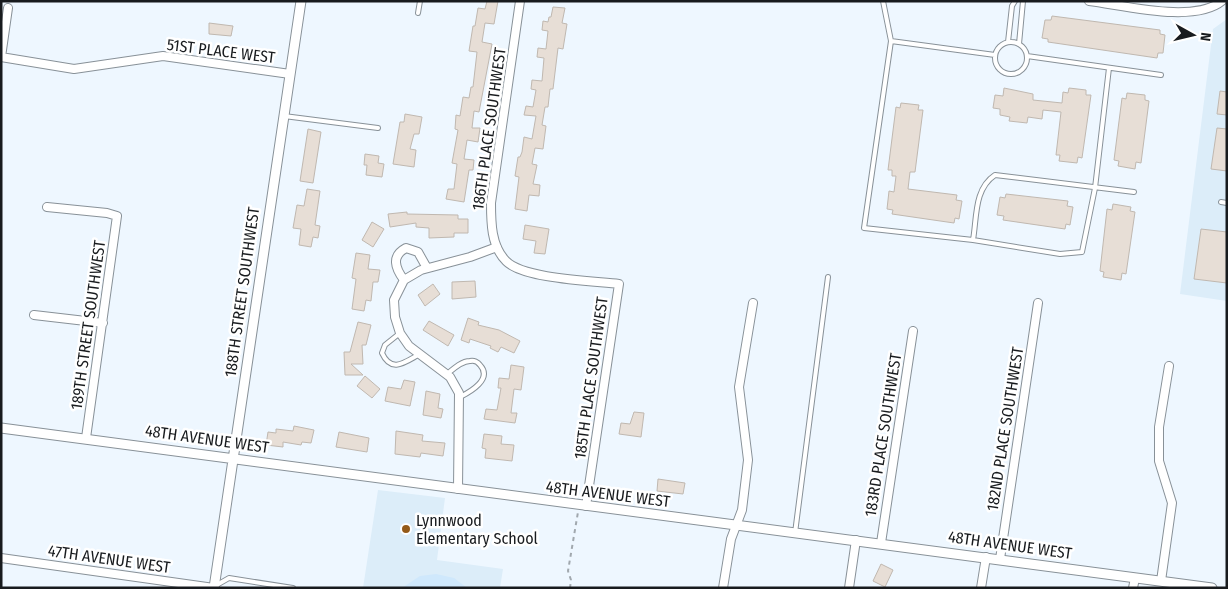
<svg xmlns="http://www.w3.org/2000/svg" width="1228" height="589" viewBox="0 0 1228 589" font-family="'Fira Sans Condensed',sans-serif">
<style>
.built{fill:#dcedf9}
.green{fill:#cfe8fc}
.building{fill:#e7ded6;stroke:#c0b8b0}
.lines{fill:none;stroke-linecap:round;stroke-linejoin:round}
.service-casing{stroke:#889198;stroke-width:6}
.minor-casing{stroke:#889198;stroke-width:10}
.tertiary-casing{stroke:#889198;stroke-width:11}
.path{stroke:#a1a8ae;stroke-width:2;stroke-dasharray:4 4;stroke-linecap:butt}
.service{stroke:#fff;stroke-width:4}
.minor{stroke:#fff;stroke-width:8}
.tertiary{stroke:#fff;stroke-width:9}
.poi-dot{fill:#945a18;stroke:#fff;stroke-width:2}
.labels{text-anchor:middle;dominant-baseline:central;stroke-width:5;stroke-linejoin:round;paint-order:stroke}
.street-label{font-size:16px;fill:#181b1e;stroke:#fff}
.poi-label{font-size:16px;fill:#181b1e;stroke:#fff;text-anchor:start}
</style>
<rect width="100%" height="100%" fill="#eef7ff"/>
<path class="built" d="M1227,19v282l-47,-7 33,-265z
M378,490l67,8 -8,62 66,9 -3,19h-137z"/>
<path class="green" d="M436,574l18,4 13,10h-65l18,-12z"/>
<path class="building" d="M487,1h11l-4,23 -9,-1 -3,19 10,2 -13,68 -5,-1 -2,17h8l-2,14 -11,-2 -3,19 10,1 -1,10h-4l-5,32 -18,-3 2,-10h6l3,-25 -5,-1 6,-33 -3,-1 1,-14 4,1 3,-19 6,1 2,-11h2l4,-35 -8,-1 4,-25h2l3,-18 7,1z
M553,7l12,1 -3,15 5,1 -4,25 -5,-1 -5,41h-3l-2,18h-3l-3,18 4,1 -3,23 -8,-1 -3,16 5,1 -4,19 7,1 -1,11 -10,-1 -2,16 -12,-2 4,-32 -4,-1 3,-19h2l2,-5 2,-15 8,2 4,-23 -12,-1 2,-9 7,1 3,-17 -5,-1 1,-9 10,1 2,-23 -7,-1 1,-9 8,1 2,-18 -6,-1 1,-9 5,1 1,-5h2z
M1052,16l108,14v4l5,1 -2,18h-5l-1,5 -109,-16v-3l-6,-1 3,-18h6z
M209,23l24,3 -2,10 -22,-2z
M1004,88l29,6v6l29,3 1,-11 5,1 1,-5 17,2v5h5l-9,63 -4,-1 -1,6 -18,-2 1,-6h-4l5,-43 -18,-2 -1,9 -14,-2 -1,6 -18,-2 1,-4 -10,-2v-6l-7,-1 2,-13 8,1z
M1220,91l7,1v23l-10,-1z
M1127,93l18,2v5l4,1 -8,62 -5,-1 -1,7 -17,-3 1,-5 -5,-1 8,-62 4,1z
M901,103l18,2 -1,5h5l-8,62h-5l-2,17 49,6 -1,5 6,1 -3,18 -4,-1 -1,5 -62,-9 1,-4 -6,-1 2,-18 5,1 2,-16h-4v-6h-4l8,-63 4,1z
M405,114l17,3 -3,17h-5l-4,15 6,1 -2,17 -21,-3 7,-42h4z
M1217,128l10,1v42l-16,-2z
M308,129l13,3 -8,51 -13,-2z
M365,154l14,2 -1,7 6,1 -2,13 -16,-2 1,-10h-3z
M307,189l13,2 -5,34 5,1 -2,12 -5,-1 -2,10 -12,-2 2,-16 -8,-1 4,-23 7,1z
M1006,194l62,7 -1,5 6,1 -3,18 -4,-1 -1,5 -62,-9 1,-4 -7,-1 3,-18 5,1z
M1113,204l18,3 -1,4 5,1 -9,62 -4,-1 -1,7 -18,-3 1,-5 -4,-1 7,-62 5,1z
M407,212v2l51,1v4h10v14h-14v4l-25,1v-10l-13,-1v-4l-26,4 -2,-13z
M372,222l12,7 -11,18 -11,-7z
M525,225l24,4 -4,25 -11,-1 2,-12 -13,-2z
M1201,229l26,3v51l-33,-4z
M356,253l14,2 -2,14 12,1 -2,12h-5l-2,19 -5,-1 -2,11 -12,-2 4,-30 -4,-1z
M475,281l1,16 -24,2v-17z
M433,284l7,10 -15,12 -7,-11z
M468,318l11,4 -1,3 21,5 21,11 -6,12 -13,-6 -3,5 -8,-4 1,-2 -21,-7 -1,4 -8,-3z
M429,321l25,14 -6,11 -25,-16z
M358,322l13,3 -5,20h-4l1,19h-12l12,11h-18l-1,-23h6z
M511,365l13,2 -3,23 -7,-1 -3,24h6l-2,10 -31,-4 2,-10 11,1 4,-22h-3l1,-10 10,1z
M365,376l15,13 -8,9 -15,-12z
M404,380l11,2 -5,24 -25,-5 3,-14 13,2z
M426,391l14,3 -2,14 5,1 -2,9 -18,-3z
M634,412l10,1 -3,24 -22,-3 2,-11 9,1z
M294,426l20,4 -3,13 -9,-1 -1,3 -18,-3v5l-17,-2 2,-13 8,1v-4l17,2z
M396,431l27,4 -1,6 23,2 -2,13 -22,-3 -1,4 -25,-3z
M339,432l30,6 -2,14 -31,-5z
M484,434l18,2 -1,8 13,1 -2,16 -27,-3 1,-9 -4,-1z
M658,479l27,4 -2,11 -26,-3z
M881,564l12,6 -8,17 -12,-6z"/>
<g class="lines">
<g class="service-casing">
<path id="service" d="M883,1l8,40 -27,187 109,12 87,14 22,-2 13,-64 14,-120
M418,13l2,-12
M891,41l104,14
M995 58a16 16 0 1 1 32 0a16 16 0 1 1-32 0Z
M1008,42l4,-36 3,-5
M1019,44l4,-43
M1027,56l134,19
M284,116l94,12
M1221,202l6,1
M973,240c4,-23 1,-51 22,-65l139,17
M400,333l-15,12 -3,8c9,20 22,10 36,2
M446,375c6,-5 15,-14 24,-14 4,-1 8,1 10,4 13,14 -10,27 -20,32
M795,533l33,-256
M215,586l14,-8 64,10"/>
</g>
<g class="minor-casing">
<path id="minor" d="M520,1l-29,202c0,19 0,43 15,58 17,18 87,20 113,23l-33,222
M1089,1c34,4 105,23 133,0
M1,57l73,12 89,-13 127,18
M1,57l7,-49
M47,207l60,6 10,3 -31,222
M404,280c-9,-12 -13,-24 2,-32l12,4 9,16
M34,315l69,8
M458,489l1,-96 -9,-16 -41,-31 -9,-13 -5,-16 -1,-17 10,-20 17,-10 49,-13 27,-10
M881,543l32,-212
M1,558l213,30
M1000,559l38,-256
M1161,581l11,-78 -13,-42v-34l10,-61
M723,588l8,-49 11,-29 6,-50 -9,-73 14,-84
M849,588l7,-48
M981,588l5,-31
M1133,588l2,-10"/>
</g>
<g class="tertiary-casing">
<path id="tertiary" d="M1,428l1211,160
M214,588l87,-587"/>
</g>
<path class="path" d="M570,588l1,-8 -3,-9 10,-59"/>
<use href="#service" class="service"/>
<use href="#minor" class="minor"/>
<use href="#tertiary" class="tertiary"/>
</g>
<circle class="poi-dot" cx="406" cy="529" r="5"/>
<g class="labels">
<g class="street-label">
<text transform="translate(221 51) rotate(7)">51ST PLACE WEST</text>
<text transform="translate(489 129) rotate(-82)">186TH PLACE SOUTHWEST</text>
<text transform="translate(242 292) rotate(-82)">188TH STREET SOUTHWEST</text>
<text transform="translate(88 325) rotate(-82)">189TH STREET SOUTHWEST</text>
<text transform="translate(591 378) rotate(-82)">185TH PLACE SOUTHWEST</text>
<text transform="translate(1005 429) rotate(-81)">182ND PLACE SOUTHWEST</text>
<text transform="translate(883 435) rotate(-81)">183RD PLACE SOUTHWEST</text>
<text transform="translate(207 439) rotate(8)">48TH AVENUE WEST</text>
<text transform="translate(608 494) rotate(7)">48TH AVENUE WEST</text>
<text transform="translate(1010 545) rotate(8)">48TH AVENUE WEST</text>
<text transform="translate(109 559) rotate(8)">47TH AVENUE WEST</text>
</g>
<g class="poi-label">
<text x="416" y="520">Lynnwood<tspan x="416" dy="18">Elementary School</tspan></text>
</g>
</g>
<rect width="1228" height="589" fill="none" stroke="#181b1e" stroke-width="5"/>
<g transform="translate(1193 35) rotate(98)" stroke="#ffffff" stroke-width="4" paint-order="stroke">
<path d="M0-4L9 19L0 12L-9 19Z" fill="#181b1e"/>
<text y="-8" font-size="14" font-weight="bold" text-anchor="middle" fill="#181b1e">N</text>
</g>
</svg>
